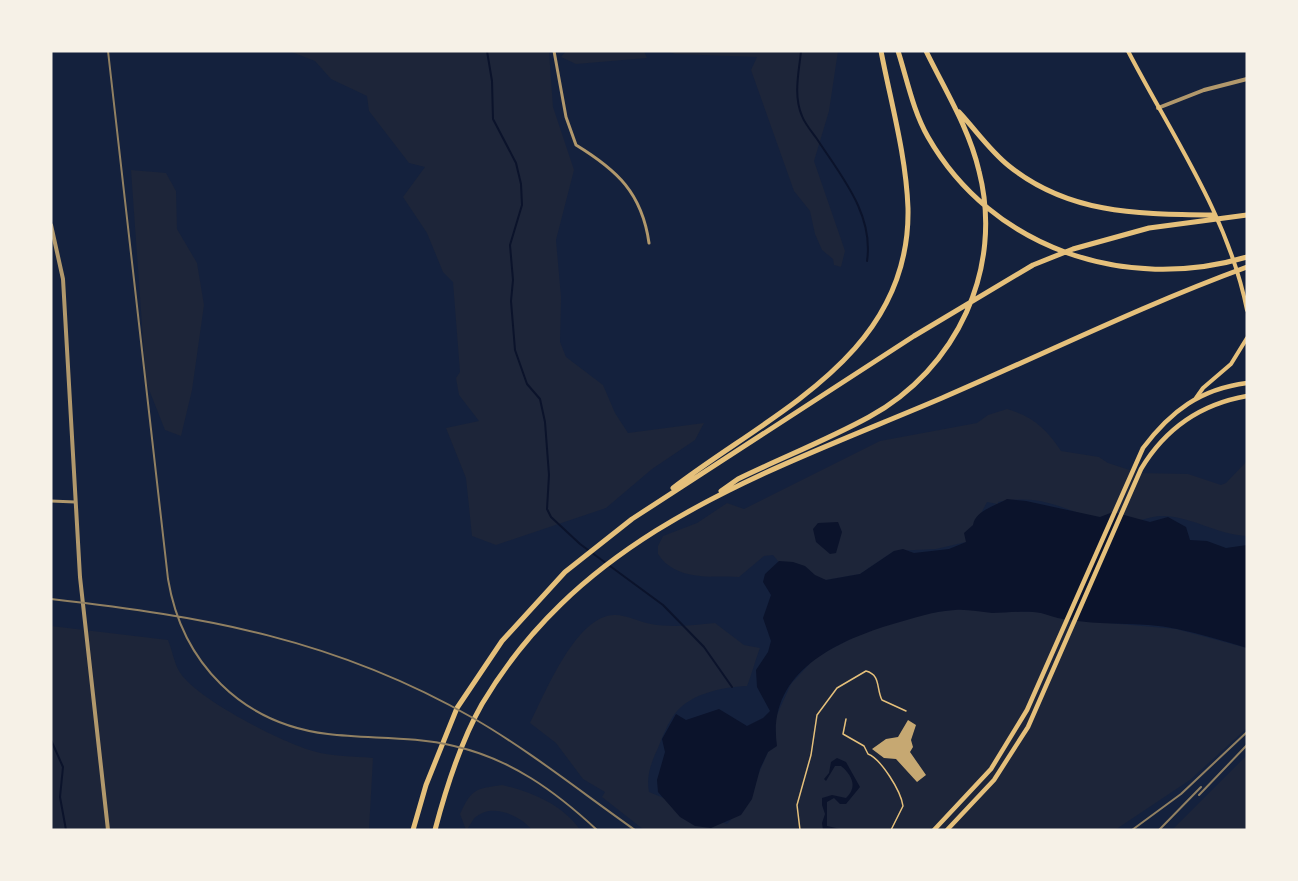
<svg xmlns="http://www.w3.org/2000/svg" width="1298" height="881" viewBox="0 0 1298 881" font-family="Quicksand,sans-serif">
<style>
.green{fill:#1d2539}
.water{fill:#0b132b}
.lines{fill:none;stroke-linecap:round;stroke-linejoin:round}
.stream{stroke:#0b132b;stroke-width:2}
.building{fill:#c6a872}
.path{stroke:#e5c07b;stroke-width:1.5}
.minor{stroke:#b1986c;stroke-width:3}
.tertiary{stroke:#b1986c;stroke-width:4}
.secondary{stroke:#e5c07b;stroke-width:4}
.primary{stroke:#e5c07b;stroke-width:4.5}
.motorway{stroke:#e5c07b;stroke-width:5}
.rail{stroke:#918062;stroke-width:2}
</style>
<rect width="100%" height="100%" fill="#14213d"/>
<path class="green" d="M289,51h260l4,56 21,63 -18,70 5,57 -1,45 6,15 37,28 12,28 13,20 76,-10 -9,17 -43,29 -46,39 -110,37 -24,-9 -6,-58 -20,-50 33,-7 -20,-26 -3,-17 4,-6 -7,-90 -10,-10 -16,-39 -24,-36 22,-30 -16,-4 -40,-52 -2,-15 -36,-17 -16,-18z
M566,51h78l3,7 -71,6 -15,-7z
M667,51h171l-9,60 -15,50 31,90 -4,16 -7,-2 -1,-6 -11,-9 -7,-16 -5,-23 -16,-20 -43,-121 6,-13 -82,-3z
M131,170l35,3 10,18 1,38 20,34 7,42 -12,85 -11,46 -16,-6 -19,-48z
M1007,409c25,7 40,20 54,42l38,6 9,6 31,10 49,1 33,11 5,-2 21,-22v75c-29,-1 -56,-20 -85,-20 -15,0 -34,11 -49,7 -46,-9 -65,-31 -115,-21v2l-11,-2 -21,40 -30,7 -42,2 -34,23 -34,6 -44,-14 -9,-11 -9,1 -25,21c-28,-1 -64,4 -81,-23v-8l5,-10 34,-13 30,-20 17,6 136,-68 97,-18 11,-8z
M957,609l82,3 24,7 113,10 71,19v80l-57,52 -75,50h-471l-42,-33 3,-5 -22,-13 -27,-36 -26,-20c16,-31 46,-108 85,-108 12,0 24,7 36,9 22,4 42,1 64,-1l29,22 16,3c-4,10 -10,32 -13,38 -25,1 -61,8 -75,32 -6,9 -10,20 -14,30 -7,15 -12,28 -9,44l78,32 18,-19 30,-69v-17l16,-35 25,-27 72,-38z
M51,626l117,14c4,10 6,22 11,31 15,27 104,72 134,80 19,6 41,5 60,7l-4,72h-318z
M1247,755v75h-75z
M502,785c28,6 62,20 78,45h-48c-11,-14 -39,-27 -55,-14 -5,3 -7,11 -11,14l-6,-16c12,-26 16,-25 42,-29z"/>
<path class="water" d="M1007,499l19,2 74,16 13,-5 37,10 18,-5 18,10 4,13 17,1 19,7 21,-3v103c-23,-7 -47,-14 -70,-19 -37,-8 -77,-3 -114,-10 -7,-1 -14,-4 -22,-6 -15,-3 -34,0 -49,0 -12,-1 -25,-4 -37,-3 -21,1 -41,8 -62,14 -57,17 -127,49 -116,122l-9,6 -8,17 -8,30 -11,16 -30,13 -16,-2 -15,-9 -22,-25 -1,-12 8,-28 -3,-13 14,-25 10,6 33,-11 28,17 16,-8 7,-7 -13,-24 -1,-17 12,-18 3,-11 -8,-23 8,-23 -8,-13 2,-8 14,-13 14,1 12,4 10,9 11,5 34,-6 34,-23 9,-2 11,4 35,-4 17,-7 -2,-9 9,-8c2,-14 22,-19 34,-26z
M838,522l4,10 -6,21 -6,1 -14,-12 -3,-13 5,-6z
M837,758l9,4 14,25 -14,17h-6l-6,-6 -7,4v24l18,4h-22l-1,-7 3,-9 -3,-9v-7l10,-3 14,3c12,-11 6,-23 -5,-32h-6l-9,15 -2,-2 5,-6 2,-11z"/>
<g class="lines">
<path class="stream" d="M487,51l5,30 1,38 23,44 5,21 1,21 -12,40 3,35 -2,21 4,49 12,34 13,15 5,23 4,53 -2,34 4,8 29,27 83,61 41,42 28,40
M801,51c-2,21 -8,44 1,65 3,8 10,16 15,23 24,37 57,75 50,122
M51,740l12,27 -3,30 6,33"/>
</g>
<path class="building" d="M908,720l8,5 -5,15 2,7 -3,5 16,23 -9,7 -21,-23 -12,-1 -12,-9 14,-10 12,-2z"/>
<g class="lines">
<path class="path" d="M846,719l-3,15 21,12 4,8c13,5 33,37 35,52l-12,24
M800,830l-3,-25 14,-50 6,-40 20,-27 29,-17c15,4 10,17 16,29l24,11"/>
<path class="minor" d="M554,51l12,66 10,28c41,25 66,48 73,98
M51,501l24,1"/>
<path class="tertiary" d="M1158,108l46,-18 43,-11
M51,225l12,54 17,298 28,253"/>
<path class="secondary" d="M1128,51c44,85 100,164 119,259
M1196,398l7,-10 28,-24 16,-26"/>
<path class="primary" d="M934,830l57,-61 36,-59 116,-262c28,-37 57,-59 104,-65
M947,830l47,-50 34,-53 113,-258c24,-40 60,-65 106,-73"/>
<path class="motorway" d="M898,51c9,28 15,60 30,86 64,112 198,156 319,120
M959,112c16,17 31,39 50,54 61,49 131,48 205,49
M673,488c99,-76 238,-133 235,-280 -2,-53 -17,-105 -27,-157
M721,491l17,-12c43,-21 89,-39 131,-62 88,-48 135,-149 110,-246 -10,-43 -34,-81 -53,-120
M413,830l13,-45 31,-77 45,-67 63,-69 67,-53 282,-183 119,-71 40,-16 76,-21 98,-13
M435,830c11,-42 25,-87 47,-126 104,-175 284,-231 460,-306 102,-44 201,-93 305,-131"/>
<path class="rail" d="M108,51l60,528c14,84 74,145 160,155 41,5 85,2 126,12 57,13 101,45 143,84
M51,599c156,18 284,40 422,119 57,33 108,74 162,112
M1199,795l48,-50
M1132,830l49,-36 66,-62
M1159,830l42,-43"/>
</g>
<rect width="1298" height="881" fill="none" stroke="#f6f1e7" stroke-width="105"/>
</svg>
